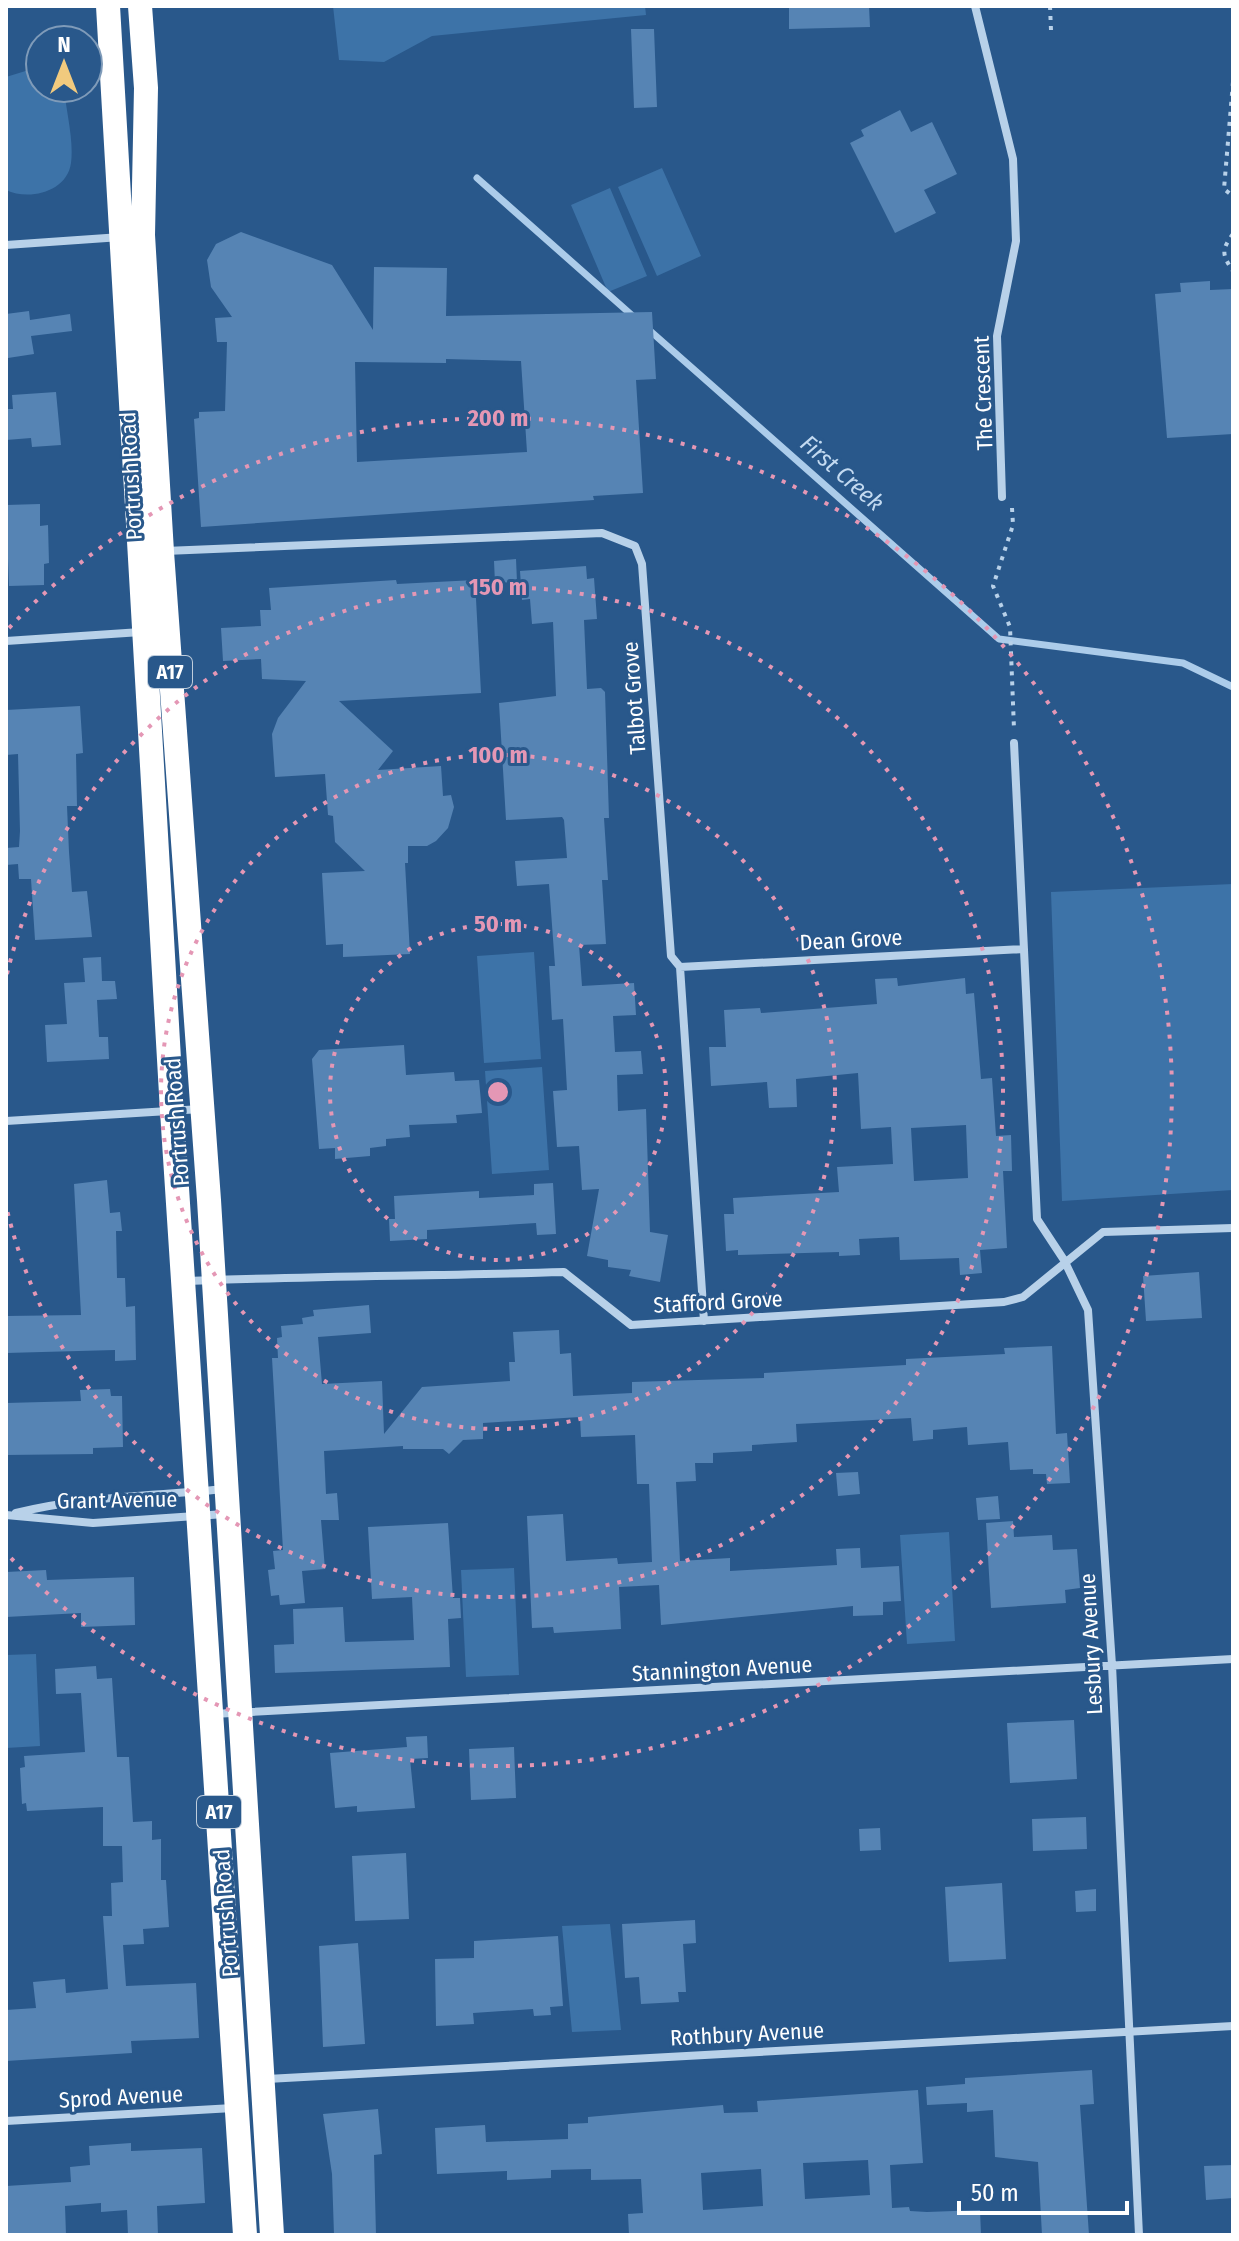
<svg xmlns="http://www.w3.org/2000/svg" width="1239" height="2241" viewBox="0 0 1239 2241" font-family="'Fira Sans Condensed',sans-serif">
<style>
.green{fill:#3d73a8}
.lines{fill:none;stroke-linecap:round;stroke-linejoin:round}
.stream{stroke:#acccea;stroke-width:7}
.building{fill:#5684b4;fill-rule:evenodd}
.path{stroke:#b8d1e9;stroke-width:4;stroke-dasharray:4 6;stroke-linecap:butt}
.street{stroke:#b8d1e9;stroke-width:8}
.highway{stroke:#fff;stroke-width:24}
.ring{fill:none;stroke:#e497b5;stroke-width:4;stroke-dasharray:4 8}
.labels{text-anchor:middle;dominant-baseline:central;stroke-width:6;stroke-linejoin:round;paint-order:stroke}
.shield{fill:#29588b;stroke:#bfcddc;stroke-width:2}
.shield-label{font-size:20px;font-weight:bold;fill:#fff}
.street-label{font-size:22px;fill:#fff;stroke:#29588b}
.water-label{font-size:24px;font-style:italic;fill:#c3daf1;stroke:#29588b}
.centre{fill:#e497b5;stroke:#29588b;stroke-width:4}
.ring-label{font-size:24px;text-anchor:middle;font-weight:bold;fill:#e497b5;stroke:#29588b;stroke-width:6;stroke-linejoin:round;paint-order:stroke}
</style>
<rect width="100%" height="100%" fill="#29588b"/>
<path class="green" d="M333,6h312l1,9 -214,21 -48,26 -45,-2z
M32,69l8,2v17h24c2,23 10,52 7,75 -4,29 -42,38 -65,27v-113z
M662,168l39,88 -44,20 -39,-89z
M610,188l37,88 -39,16 -37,-87z
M1233,884v306l-171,11 -11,-309z
M534,952l7,107 -57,4 -7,-107z
M542,1067l7,103 -57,4 -7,-103z
M949,1532l6,109 -48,3 -7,-109z
M514,1568l5,107 -53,2 -5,-107z
M36,1654l4,92 -34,2v-93z
M610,1924l11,106 -49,2 -10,-106z"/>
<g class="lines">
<path class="stream" d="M477,178l158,140
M648,329l351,310 184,24 50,24"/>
</g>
<path class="building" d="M789,6h80l1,21 -81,2z
M631,29h23l3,78 -23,1z
M900,110l11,22 21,-10 25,52 -33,16 12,23 -41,20 -45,-90 14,-7 -3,-6z
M241,232l91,33 41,65 1,-63 73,1 -1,48 206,-4 4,67 -20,1 7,113 -50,3 1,4 -393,27 -7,-108 5,-1v-6l26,-1 2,-69h-10l-2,-24 17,-1 -21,-30 -4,-27 9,-16zM446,359l75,2 6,91 -170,10 -2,-100 91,1z
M1210,281v9l23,-1v145l-66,4 -12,-144 26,-2 -1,-9z
M29,311l1,9 40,-6 2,17 -41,5 3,18 -26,4 -2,-44z
M56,392l5,53 -29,2 -1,-9 -25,2v-31h7l-1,-14z
M40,504v22l8,-1 1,38 -5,1v21l-35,1 -3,-81z
M516,559l1,23 -22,1 -1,-22z
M586,566l1,13 7,-1 3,41 -13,1 3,69 14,-1 4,4 4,126h-5l4,62h-6l4,64 -27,1 3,41 52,-3 2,32 -23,1 2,36 26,-1 2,23 -26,1 1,36 28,-2 4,123 18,3 -8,47 -31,-6 2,-6 -23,-3v-7l-21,-4 12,-67 -17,1 -3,-44 -22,1 -4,-56 14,-1 -4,-71 -11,1 -3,-54h6l-6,-82 -32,2 -2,-25 52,-3 -3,-38 -2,-3 -56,3 -7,-117 57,-7 -3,-74 -21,2 -2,-25 -8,1 -2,-29z
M396,580l1,4 78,-4 6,113 -142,8 54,50 -15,19 63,-4 2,30 8,-1 3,12 -6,21 -12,13 -9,5h-19v17h-3l5,91 -67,3v-13l-17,1 -4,-72 43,-2 -30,-29 -2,-26 -5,-1 -3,-41 -50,3 -3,-43 6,-16 28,-37 -44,-2 -1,-20 -38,2 -2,-33 40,-2 -1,-16h11l-2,-22z
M80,706l3,47 -7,1 1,52h-10l2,46 3,40 15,-1 5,46 -57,3 -4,-61h-12l-1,-15 -12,1v-17l13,-1 1,-16 -2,-77 -12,1v-45z
M101,957l1,24h13l2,18 -20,1 2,37h9l1,22 -62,3 -2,-37 22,-1 -3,-41 21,-1 -2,-24z
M897,978l1,8 67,-8 1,16 8,-1 7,86 11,-1 4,58 15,-1 1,36h-9l4,77 -27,2 2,23 -22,2 -1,-17 -59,2 -1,-23 -40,2 1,16 -21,1v-4l-101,3v-5l-12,1 -2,-37h10l-1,-16 106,-6 -2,-25 56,-3 -2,-37 -30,2 -3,-56 -62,6 1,28 -28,1 -2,-26 -56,4 -2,-39h17l-2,-37 36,-2 1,5 116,-9 -2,-25zM966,1125l2,53 -54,3 -3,-53z
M404,1045l2,30 48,-3 1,9 24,-1 3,33 -26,2 1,8 -48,2 1,12 -24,2v7l-16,2v8l-35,3v-11l-16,1 -7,-90 7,-9z
M107,1180l3,33 10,-1 2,19h-6l1,47h8l1,29 9,-1 1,54 -21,1v-11l-109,3v-37l75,-1 -7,-131z
M553,1183l3,51 -19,1 -1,-12 -109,7v9l-37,2 -1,-22h6l-1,-23 85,-5v7l55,-3v-11z
M1199,1272l3,46 -56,3 -3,-45z
M369,1305l2,28 -53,4 4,47 60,-3 2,53 38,-47 88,-6 -1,-19h6l-2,-30 46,-2 1,24 11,-1 2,43 59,-3v-11l132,-4v-5l142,-8v-6l99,-5 -1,-6 48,-2 4,88 11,-1 3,50 -23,1 -1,-10h-13v-5l-23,1 -2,-28 -40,3 -1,-18 -34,3v9l-20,2 -2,-23 -115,6 1,18 -45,3v6l-39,2v10h-18l1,18 -20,1 4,79 50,-3v13l107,-6 -1,-16 24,-1 1,20 38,-2 2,35 -18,1v13l-30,1v-10l-192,19 -2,-40 -40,2 2,42 -67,4 -1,-6 -21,1 -5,-112 36,-2 3,47 51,-3 1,6 34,-2 -3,-78h-12l-2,-49 -54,2 -1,-20 -97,6v16l-20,1 -14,14 -6,-5h-40v-3l-79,5 2,43 11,-1 2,27h-18l4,49 -23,2 3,32 -25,2 -1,-10 -8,1 -3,-26 7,-1 -2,-18 10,-1 -11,-192h6l-1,-20 5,-1 -1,-11 22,-2 -1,-6 12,-2 -1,-6z
M110,1389l1,7h11l1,51 -30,1v6l-87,1v-52l75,-2 -1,-11z
M858,1472l2,22 -22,2 -2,-23z
M998,1496l2,23 -22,1 -2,-22z
M1013,1521l1,16 38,-2 1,15 24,-1 3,39 -15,2 1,13 -75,5 -5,-85z
M448,1523l5,75h7l1,20 -13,1 2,48 -175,6 -1,-28 20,-1 -1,-35 50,-2 2,35 69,-2 -2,-43 -40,2 -4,-72z
M46,1570l1,10 87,-3 1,48 -54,2v-14l-75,4v-45z
M96,1666l1,13 15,-1 5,79h12l4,65 19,-1v19l9,-1v41h5l3,47 -26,2 1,15 -21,1 3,41 70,-3 3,55 -68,3 1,12 -126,8v-51l30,-2 -3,-26 32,-3 1,14 42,-4 -5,-73h9l-1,-33 12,-1 -1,-36h-19v-39l-76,4 -1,-8 -4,1 -2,-36 5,-1 -1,-11 61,-4 -4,-59 -25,1 -1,-25z
M1074,1720l3,59 -67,4 -3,-60z
M427,1736l1,22 -18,1 5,49 -58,4v-6l-22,2 -5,-55 77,-6 -1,-10z
M514,1747l2,51 -45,2 -2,-51z
M1086,1817l1,32 -54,2 -1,-32z
M880,1828l1,22 -21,1 -1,-22z
M406,1853l3,66 -54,2 -3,-65z
M1002,1883l4,76 -57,3 -4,-75z
M1096,1889v22l-20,1 -1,-21z
M695,1920l1,23 -13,1 3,48h-8l1,10 -38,2 -2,-27 -14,1 -3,-54z
M558,1936l5,70 -13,1 1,8 -17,1 -1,-7 -60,4 1,11 -38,2 -1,-67 39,-1v-17z
M358,1943l7,101 -42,3 -4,-101z
M1092,2070l2,34 -14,1 9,130h-47l-4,-73 -43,-5 -2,-47 -26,2v-9l-40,2 -1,-18 39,-3v-6z
M918,2090l5,73 -33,2 2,43 17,-1 1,4 17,1 53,-2 1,25h-352l-1,-21 15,-1 -2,-34 -50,1v-11l-40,1v8l-44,2v-9l-70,3 -2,-46 50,-3 1,17 82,-3v-15l20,-1v-6l135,-12 1,8 34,-1 -1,-11zM868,2160l2,35 -65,4 -2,-36zM761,2169l2,37 -60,4 -2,-37z
M378,2109l4,45 -8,1 2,80h-42l-2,-61 -9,-60z
M131,2143v8l71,-3 3,55 -48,3 1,29h-30l-1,-25 -26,2v-9l-36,3 1,29h-60v-49l65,-4 -1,-15 20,-2 -1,-19z
M1233,2165v33l-27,2 -2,-34z"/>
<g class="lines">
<path class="path" d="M1050,6l1,24
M1233,82l-9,107 9,7
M1233,234c-12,16 -11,21 0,37
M1012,508l1,17 -20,61 17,41 4,102"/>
<path class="street" d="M975,6l38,153 3,82 -19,95 5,161
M6,245l115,-8
M165,551l437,-18 33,13 7,18 29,392 9,11 24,354
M6,641l135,-9
M1014,743l23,476 27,41 24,50 24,355 27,570
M680,967l344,-18
M6,1121l195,-12
M186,1281c126,-5 252,-5 378,-9l67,53 373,-23 19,-5 80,-65 130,-4
M16,1513c68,-17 139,-17 209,-24
M6,1515l87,8 132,-9
M213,1714l1020,-55
M267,2079l966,-53
M6,2121l227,-13"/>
<path class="highway" d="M108,6l64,1105 73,1124
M140,6l6,82 -3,147 19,317 47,648 63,1035"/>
</g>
<g class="ring">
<circle cx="498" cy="1092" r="168"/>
<circle cx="498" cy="1092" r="337"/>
<path d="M7 974A505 505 0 1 1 7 1210"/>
<path d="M9 628A674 674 0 1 1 9 1556"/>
</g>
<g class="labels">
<g class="shield">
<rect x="148" y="656" width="44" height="32" rx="6"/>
<rect x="197" y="1796" width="44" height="32" rx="6"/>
</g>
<g class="shield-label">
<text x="170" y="672">A17</text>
<text x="219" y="1812">A17</text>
</g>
<g class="street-label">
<text transform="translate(983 393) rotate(-92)">The Crescent</text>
<text transform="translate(131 476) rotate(-93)">Portrush Road</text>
<text transform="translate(634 698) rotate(-94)">Talbot Grove</text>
<text transform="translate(851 940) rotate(-3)">Dean Grove</text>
<text transform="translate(177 1122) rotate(-94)">Portrush Road</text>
<text transform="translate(718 1302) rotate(-3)">Stafford Grove</text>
<text transform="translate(117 1500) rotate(-1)">Grant Avenue</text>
<text transform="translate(1091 1644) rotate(-93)">Lesbury Avenue</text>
<text transform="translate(722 1669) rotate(-3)">Stannington Avenue</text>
<text transform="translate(226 1913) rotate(-94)">Portrush Road</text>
<text transform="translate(747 2034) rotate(-3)">Rothbury Avenue</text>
<text transform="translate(121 2097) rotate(-3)">Sprod Avenue</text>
</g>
<g class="water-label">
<text transform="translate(842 473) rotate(41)">First Creek</text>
</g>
</g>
<circle cx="498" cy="1092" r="12" class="centre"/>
<g class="ring-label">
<text x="498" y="426">200 m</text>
<text x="498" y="595">150 m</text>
<text x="498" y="763">100 m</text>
<text x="498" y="932">50 m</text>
</g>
<rect width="1239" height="2241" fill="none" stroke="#ffffff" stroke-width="16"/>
<g transform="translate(64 64)"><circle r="38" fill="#29588b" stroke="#7f9bb9" stroke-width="2"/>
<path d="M0-6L14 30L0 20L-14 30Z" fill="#f1ca7e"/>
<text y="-12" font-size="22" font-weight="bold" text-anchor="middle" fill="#ffffff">N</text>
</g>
<path d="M959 2201v12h168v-12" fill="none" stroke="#ffffff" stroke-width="4"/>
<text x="971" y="2201" font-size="24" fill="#ffffff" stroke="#29588b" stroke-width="6" paint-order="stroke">50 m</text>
</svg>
